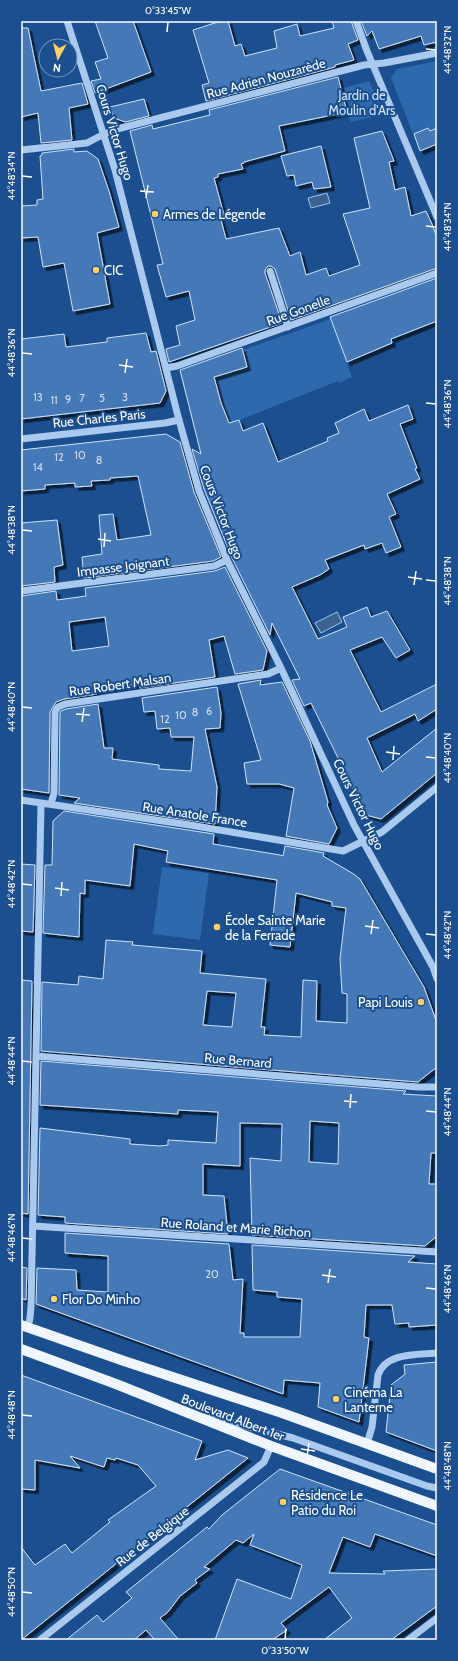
<svg xmlns="http://www.w3.org/2000/svg" width="458" height="1661" viewBox="0 0 458 1661" font-family="Cabin,sans-serif">
<style>
.green{fill:#2e69ad}
.water{fill:#3c6290;stroke:#9cc4f0}
.building{fill:#4478b7;stroke:#cfe3fa;fill-rule:evenodd;filter:url(#shadow)}
.lines{fill:none;stroke-linecap:round;stroke-linejoin:round}
.minor{stroke:#a9c9ee;stroke-width:7}
.major{stroke:#f0f6ff;stroke-width:10}
.ticks{fill:none;stroke:#fff;stroke-width:1.5}
.poi-dot{fill:#ffd166;stroke:#1b4f8f;stroke-width:1.5}
.labels{text-anchor:middle;dominant-baseline:central;stroke-width:4;stroke-linejoin:round;paint-order:stroke}
.number-label{font-size:11px;fill:#d0dded}
.street-label{font-size:13px;fill:#fff;stroke:#1b4f8f}
.park-label{font-size:13px;fill:#cfe3fa;stroke:#1b4f8f}
.poi-label{font-size:13px;fill:#fff;stroke:#1b4f8f;text-anchor:start}
.neatline{fill:none;stroke:#fff;stroke-width:1.5}
.ticks-label{font-size:10px;text-anchor:middle;fill:#fff}
</style>
<defs>
<filter id="shadow"><feDropShadow dx="3.5" dy="3.5" stdDeviation="0" flood-color="#0009"/></filter>
</defs>
<rect width="100%" height="100%" fill="#1b4f8f"/>
<path class="green" d="M437,61v83l-17,7 -29,-73 6,-9z
M369,81l16,33 -34,8 -8,-34z
M331,319l21,58 -13,6 -1,-2 -141,56 -17,-65z
M162,867l47,6 -9,67 -47,-6z"/>
<path class="water" d="M327,193l3,10 -19,5 -3,-10z
M337,612l5,10 -21,11 -6,-10z"/>
<path class="building" d="M95,21h38l18,51 -56,21 -4,-12 10,-2 -6,-17 13,-4z
M221,21h7l7,25 6,-2 4,12 32,-8 -3,-17 23,-7 3,12 34,-8 -2,-7h19l7,19 -10,4 6,16 -19,5v2l-129,34 -4,-16 7,-2 -16,-53z
M361,21h76v21l-13,3 -3,-9 -42,13 -7,-18 -5,5z
M21,28h7l13,63 41,-8 6,21 -19,4 3,32 -31,3 -3,-30 -17,4z
M338,77l9,35 -68,14 6,25 -41,11v1l-3,1 2,5 -25,5v3l-4,1 10,37 -4,1 6,23 53,-11 11,28 10,-4 6,23 20,-7 3,8 31,-11 -17,-51 27,-6 -16,-70 28,-7 12,30 -5,1 6,28 10,-3 6,29 15,-5 6,13 5,14v30l-146,52 -16,-51 -4,-3h-3l-3,4v3l17,50 -113,39 -3,-13 14,-4 -4,-19 19,-6 -6,-29 -23,6 -9,-32 6,-1 -33,-133 22,-6 1,4 57,-14 -1,-5z
M144,99l5,17 -24,6 -11,-4 -4,-11z
M428,128l2,3 7,-3v16l-17,7 -6,-17z
M321,146l10,41 -17,2 -2,-7 -16,4 -2,-11 -7,1 -6,-20z
M74,149v3l13,-1 11,8 11,32 10,36 -22,6 13,71 -37,7 -9,-48 -21,4 -5,-30 -17,1v-32l16,-1v-5l6,-1 -3,-43 2,-1v-2z
M437,278v43l-46,18 1,4 -45,19 -17,-45z
M146,333l5,19 5,-1 10,40 -6,12 -139,16v-80l43,-5 2,13 41,-5v-4z
M242,348l5,19 -33,10 7,26 8,20 10,-3 4,11 20,-8 15,39 50,-21 -1,-3 12,-5 -4,-10 29,-14 5,12 39,-16 5,14 -13,5 17,44 -2,1 5,10 -33,15 9,20 -7,3 12,30 -15,6 -4,-10 -17,6 -1,-4 -39,15 4,9 -9,6 -28,12 26,52 29,-12 -4,-10 24,-10 4,10 16,-6 23,39 -14,8 -14,-21 -32,13 31,62 56,-28v25l-19,12 -3,-7 -48,24 15,34 55,-44v45l-56,46 -15,-4 -55,-112 -7,3 -12,-26 8,-1 -28,-56 -2,12 -38,-77 -28,-69 -12,-40 9,5 -21,-84z
M166,434l14,8 14,50 27,65 -8,4 -129,17 -2,-21 20,-3 -3,-39 14,-1 4,26 34,-5 -13,-59 -28,2v2l-19,1 1,5 -17,1v-4l-30,2v4l-24,2v-41z
M57,520l6,45 -9,2 1,15 -34,4v-63z
M225,567l42,84 -4,19 -28,4 -11,-38 -15,4 6,37 -75,11v-4l-44,6 1,4 -33,5 -8,3 -6,10 -1,81 -28,-4v-193l35,-5 1,9 29,-4 -1,-8 130,-17zM105,617l4,29 -37,5 -3,-29z
M261,680l-1,5 22,-3 28,59 18,61 -1,3 10,23 -8,16 -43,-8 8,-48 -15,-4h-32l-3,-21 17,-3 -23,-76z
M217,687l4,26 -1,15 -15,1 12,58 -2,37 -141,-21 6,-5 -21,-3 1,-82 1,-2 5,-2 32,-5 6,44h9l-1,11 47,6v4l32,2 3,-34h-23l-1,-9 -13,1 -2,-18 -11,1 -2,-14z
M64,811l150,23 -1,10 67,11 3,1 2,-10 39,7 -1,3 29,17 8,6 64,108 13,36v44l-19,15 -377,-31 1,-69 36,3 1,-9 24,3 3,-39 27,2 -1,3 70,6 -2,22 66,6 -5,48h4l-1,8 37,2 2,-57 14,1 -1,40 31,2v-29l-5,-1 -2,-34 6,-51 -14,-2v-4l-36,-9 -6,54 -20,-2 7,-65 -111,-18 2,-11 -34,-7 -4,42 -45,-6v14l-5,-1 -1,44 -36,-4 2,-68h7l1,-44zM207,991l29,2 -4,34 -29,-2z
M21,864l14,1 -2,67 -12,-1z
M21,980l11,1 -4,233 -7,-1z
M41,1061l365,30 -3,3 34,2v57h-6l-2,31h8v52l-12,10 -173,-11 -2,-77 31,3 1,-37 -42,-1v43l-37,-2v31l21,1 4,38 -163,-11v-6l-27,-2 2,-87 90,11v5l30,2 8,-1v-5l48,3 2,-31 -40,-2v4l-138,-9zM310,1121l29,2 -1,41 -29,-2z
M65,1233l164,11 4,36 10,-1 -3,54h4v4h56l2,-38 -25,-2v-5l-24,-2 -1,-45 163,11 -7,6 29,2v61l-28,2v-4l-14,1 -3,-19h-26l-2,32 5,1 -10,84 -41,-15 2,-24 -36,-3 -1,14 -247,-90 1,-36 39,2 1,20 31,2v-36l-43,-3z
M21,1267l6,1 -1,32 -5,-2z
M437,1362v89l-51,-19 5,-47 14,-11 -1,-9z
M21,1375l181,66 -7,19 33,-10 20,8 -227,182v-93l14,18 30,-21 7,9 38,-31 -2,-2 48,-34 -18,-21 -22,-7 -1,2 -8,-2 -3,9 -34,-11 10,12 -45,-8v30l-14,-1z
M280,1469l157,56v31l-62,-22 -5,13 -27,-10 -14,36 56,1 -2,-3 54,-2v37l-46,34h-67l28,-22 -23,-31 -48,36 6,7 -15,10h-57l22,-61 54,20 11,-34 -52,-20 4,-11 -11,9 -7,-3 -32,27 6,2 -15,11 2,3 -17,13 -12,16 -8,6 19,22h-24l-9,-10 -12,10h-68l31,-25 6,7 29,-24 -6,-6 81,-65 2,2 13,-14z"/>
<g class="lines">
<path class="minor" d="M67,21l48,149 64,250 20,71 28,69 54,108 73,157 79,142 4,12
M356,21l11,30 70,166
M21,150l66,-7 17,-9 17,-6 243,-63 20,-2 53,-10
M270,271l18,56
M166,368l11,-2 260,-93
M21,439l144,-16 14,-3
M21,591l193,-25 13,-6
M21,800l169,25 153,26 39,-19 55,-45
M51,804l3,-11 1,-81 3,-5 7,-3 203,-30 13,-6
M36,1056l382,31h19
M33,1226l404,26
M28,1327l2,-9 1,-11 10,-503
M206,1416l87,22 134,48 10,2
M367,1444l5,-17 6,-52c8,-23 39,-20 59,-22
M40,1640l224,-178 7,-16
M408,1640l29,-22"/>
<path class="major" d="M21,1325l103,36 158,52 155,56
M21,1349l95,35 155,62 166,60"/>
</g>
<path class="ticks" d="M167,32l1,-10M426,49l10,1M22,176l10,1M140,191l14,1M146,198l2,-13M426,226l10,1M22,353l10,1M119,365l14,2M125,373l2,-14M426,403l10,1M22,530l10,1M98,539l13,2M104,547l1,-14M408,577l14,2M426,580l10,1M414,585l2,-14M22,707l10,1M76,714l14,1M82,722l2,-14M386,752l14,2M426,757l10,1M393,760l1,-14M22,884l10,1M55,888l14,2M61,896l1,-14M365,926l14,2M371,934l2,-14M426,934l10,1M22,1061l10,1M344,1101l13,1M350,1108l1,-14M426,1111l10,1M22,1238l10,1M322,1275l14,2M328,1283l2,-14M426,1288l10,1M22,1415l10,1M301,1449l14,2M307,1457l2,-14M426,1465l10,1M22,1592l10,1M285,1639l1,-10"/>
<g class="poi-dot">
<circle cx="155" cy="214" r="4"/>
<circle cx="96" cy="270" r="4"/>
<circle cx="217" cy="927" r="4"/>
<circle cx="421" cy="1002" r="4"/>
<circle cx="54" cy="1299" r="4"/>
<circle cx="336" cy="1399" r="4"/>
<circle cx="283" cy="1502" r="4"/>
</g>
<g class="labels">
<g class="number-label">
<text x="38" y="397">13</text>
<text x="125" y="397">3</text>
<text x="82" y="398">7</text>
<text x="102" y="398">5</text>
<text x="68" y="399">9</text>
<text x="54" y="400">11</text>
<text x="80" y="455">10</text>
<text x="59" y="457">12</text>
<text x="99" y="460">8</text>
<text x="38" y="467">14</text>
<text x="209" y="711">6</text>
<text x="195" y="712">8</text>
<text x="181" y="715">10</text>
<text x="165" y="719">12</text>
<text x="212" y="1274">20</text>
</g>
<g class="street-label">
<text transform="translate(266 78) rotate(-15)">Rue Adrien Nouzarède</text>
<text transform="translate(115 132) rotate(73)">Cours Victor Hugo</text>
<text transform="translate(298 310) rotate(-20)">Rue Gonelle</text>
<text transform="translate(99 418) rotate(-6)">Rue Charles Paris</text>
<text transform="translate(222 512) rotate(69)">Cours Victor Hugo</text>
<text transform="translate(123 566) rotate(-7)">Impasse Joignant</text>
<text transform="translate(120 684) rotate(-8)">Rue Robert Malsan</text>
<text transform="translate(359 804) rotate(64)">Cours Victor Hugo</text>
<text transform="translate(195 814) rotate(9)">Rue Anatole France</text>
<text transform="translate(238 1060) rotate(5)">Rue Bernard</text>
<text transform="translate(236 1227) rotate(4)">Rue Roland et Marie Richon</text>
<text transform="translate(233 1417) rotate(21)">Boulevard Albert 1er</text>
<text transform="translate(152 1536) rotate(-38)">Rue de Belgique</text>
</g>
<g class="park-label">
<text x="362" y="95">Jardin de<tspan x="362" dy="15">Moulin d'Ars</tspan></text>
</g>
<g class="poi-label">
<text x="163" y="214">Armes de Légende</text>
<text x="104" y="270">CIC</text>
<text x="225" y="920">École Sainte Marie<tspan x="225" dy="15">de la Ferrade</tspan></text>
<text x="413" y="1002" text-anchor="end">Papi Louis</text>
<text x="62" y="1299">Flor Do Minho</text>
<text x="344" y="1392">Cinéma La<tspan x="344" dy="15">Lanterne</tspan></text>
<text x="291" y="1495">Résidence Le<tspan x="291" dy="15">Patio du Roi</tspan></text>
</g>
</g>
<rect width="458" height="1661" fill="none" stroke="#1b4f8f" stroke-width="44"/>
<g transform="translate(58 58) rotate(187)"><circle r="19" fill="#1b4f8f" stroke="#7695bc"/>
<path d="M0-3L7 15L0 10L-7 15Z" fill="#ffd166"/>
<text y="-6" font-size="11" font-weight="bold" text-anchor="middle" fill="#ffffff">N</text>
</g>
<rect x="22" y="22" width="414" height="1617" class="neatline"/>
<g class="ticks-label">
<text x="168" y="14">0°33'45"W</text>
<text transform="translate(447 50) rotate(-90)" y="4">44°48'32"N</text>
<text transform="translate(11 176) rotate(-90)" y="4">44°48'34"N</text>
<text transform="translate(447 227) rotate(-90)" y="4">44°48'34"N</text>
<text transform="translate(11 353) rotate(-90)" y="4">44°48'36"N</text>
<text transform="translate(447 404) rotate(-90)" y="4">44°48'36"N</text>
<text transform="translate(11 530) rotate(-90)" y="4">44°48'38"N</text>
<text transform="translate(447 581) rotate(-90)" y="4">44°48'38"N</text>
<text transform="translate(11 707) rotate(-90)" y="4">44°48'40"N</text>
<text transform="translate(447 758) rotate(-90)" y="4">44°48'40"N</text>
<text transform="translate(11 884) rotate(-90)" y="4">44°48'42"N</text>
<text transform="translate(447 935) rotate(-90)" y="4">44°48'42"N</text>
<text transform="translate(11 1061) rotate(-90)" y="4">44°48'44"N</text>
<text transform="translate(447 1112) rotate(-90)" y="4">44°48'44"N</text>
<text transform="translate(11 1238) rotate(-90)" y="4">44°48'46"N</text>
<text transform="translate(447 1289) rotate(-90)" y="4">44°48'46"N</text>
<text transform="translate(11 1415) rotate(-90)" y="4">44°48'48"N</text>
<text transform="translate(447 1466) rotate(-90)" y="4">44°48'48"N</text>
<text transform="translate(11 1592) rotate(-90)" y="4">44°48'50"N</text>
<text x="285" y="1654">0°33'50"W</text>
</g>
</svg>
